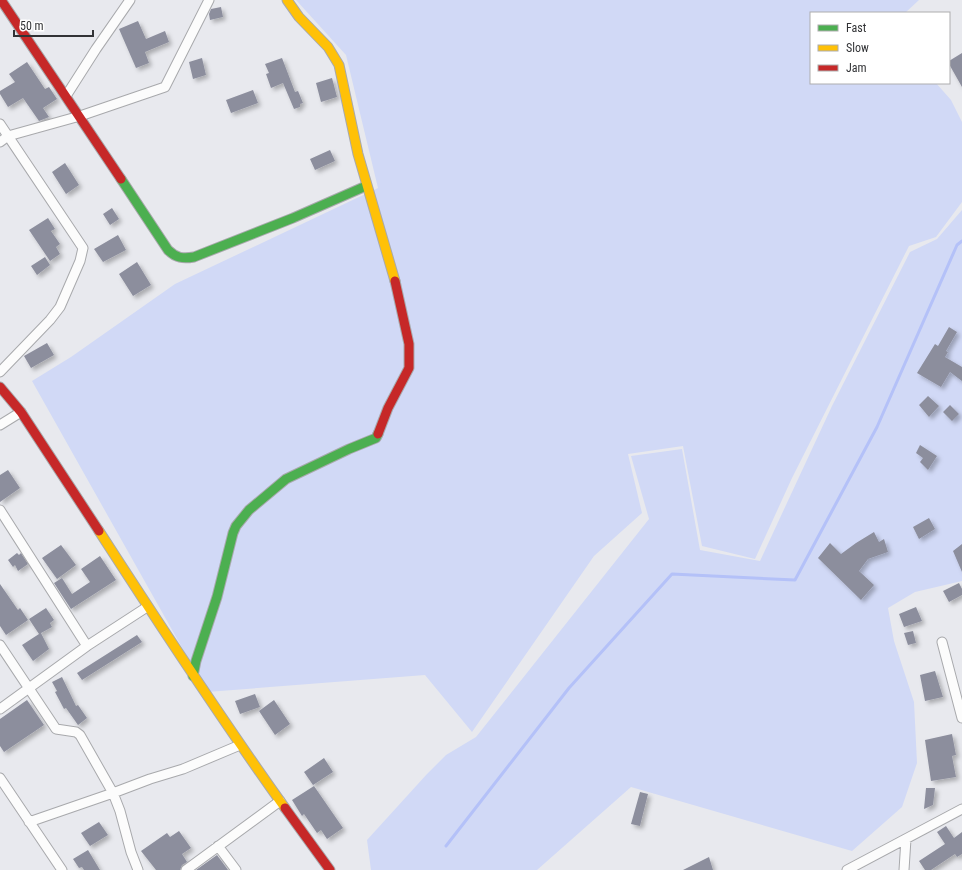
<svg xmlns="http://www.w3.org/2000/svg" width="962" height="870" viewBox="0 0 962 870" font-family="'Roboto Condensed',sans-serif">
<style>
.green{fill:#d1d9f6}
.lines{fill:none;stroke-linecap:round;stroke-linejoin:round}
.stream{stroke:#b4c1f8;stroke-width:3}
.building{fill:#8c8e9d;filter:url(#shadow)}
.street-casing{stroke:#a8a9ac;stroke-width:11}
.fast-casing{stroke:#a8a9ac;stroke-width:11}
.slow-casing{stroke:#a8a9ac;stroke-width:11}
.jam-casing{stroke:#a8a9ac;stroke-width:11}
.street{stroke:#fcfcfc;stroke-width:9}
.fast{stroke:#4caf50;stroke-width:9}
.slow{stroke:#ffc107;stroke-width:9}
.jam{stroke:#c62828;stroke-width:9}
</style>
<defs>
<filter id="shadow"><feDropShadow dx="3" dy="3" stdDeviation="2" flood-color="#0004"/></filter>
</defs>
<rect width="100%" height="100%" fill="#e8e9ee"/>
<path class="green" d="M296,0h623l-14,13h-94v70h125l15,17 11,22v80l-26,35 -27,9 -117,232 -37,81 -53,-13 -19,-100 -55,8 14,59 -48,43 -122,176 -47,-57 -218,17 -175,-311 39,-24 104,-73 203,-96 -32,-133z
M962,210v371l-47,11 -27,16 6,33 20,61 3,61 -15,44 -50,44 -221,-64 -94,83h-166l-4,-30 60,-66 19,-19 30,-18 173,-218 -18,-63 51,-7 18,101 60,11 72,-155 78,-154 27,-13z"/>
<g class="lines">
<path class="stream" d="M446,846l123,-158 103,-114 123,6 82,-153 80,-182 5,-4"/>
</g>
<path class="building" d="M221,7l2,10 -13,3 -1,-6 2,-5z
M138,21l8,18 19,-8 4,11 -24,10 4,11 -13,5 -17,-39z
M962,53v34l-13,-23v-3z
M202,58l4,17 -13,4 -4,-17z
M282,58l13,34 3,-1 5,12 -3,1v3l-6,2 -11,-26 -12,5 -5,-14 3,-1 -4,-9z
M27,62l18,27 4,-2 8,12 -14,9 6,9 -10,4 -16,-23 -15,9 -8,-13v-3l15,-9 -6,-8z
M332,78l5,19 -16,5 -5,-19z
M253,90l5,13 -27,10 -5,-13z
M330,150l5,11 -20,9 -5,-11z
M65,163l14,22 -13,9 -14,-22z
M112,208l7,11 -9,6 -7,-11z
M48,218l7,11 -4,2 9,13 -4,3 4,7 -10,7 -21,-31z
M118,235l8,15 -23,12 -9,-13z
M45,257l5,8 -13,10 -6,-9z
M137,262l14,23 -18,11 -14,-22z
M949,327l8,5 -11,19 2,1 -3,5 17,10v14l-12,-9 -9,15 -24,-14 18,-29 3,2z
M47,343l7,12 -23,13 -7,-12z
M928,396l11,10 -10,11 -10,-12z
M950,405l9,9 -7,7 -9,-9z
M920,445l17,11 -9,14 -8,-8 3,-4 -7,-5z
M8,470l12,18 -20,14v-27z
M929,518l6,11 -16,10 -6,-12z
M874,532l5,10 5,-3 4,13 -20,7 -9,12 15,14 -13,15 -43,-42 12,-15 11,11 15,-11z
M962,544v28l-9,-21z
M61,545l15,20 -19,14 -15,-21z
M17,553l2,2 2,-2 7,11 -10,7 -3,-6 -2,2 -5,-7z
M100,556l16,24 -45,29 -17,-26 8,-5 10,16 18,-12 -9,-13z
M959,583l3,6v6l-13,7 -6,-11z
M0,584l18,26 2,-2 8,12 -22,15 -6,-9z
M916,607l6,14 -18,6 -5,-13z
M46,608l8,12 -4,3 2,4 -11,6 8,16 -16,12 -11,-16 17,-11 -10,-15z
M913,631l3,12 -8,2 -4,-12z
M137,635l5,7 -60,38 -5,-7z
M935,671l8,26 -18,4 -5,-26z
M62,677l14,29 2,-1 9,13 -9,7 -12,-17 -2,1 -9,-17 2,-1 -5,-9z
M255,694l5,13 -20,7 -5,-13z
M27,700l17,25 -40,27 -4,-6v-27z
M274,700l16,24 -15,11 -16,-24z
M952,734l4,21 -4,1 4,21 -25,4 -6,-41z
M324,758l9,14 -20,13 -9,-13z
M314,786l29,42 -16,11 -6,-9 -4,3 -13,-19 -2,2 -10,-16z
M926,788h9l-2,17 -9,4z
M640,792l8,2 -8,32 -9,-2z
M99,822l9,13 -18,11 -9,-13z
M946,826l8,12 8,-6v22l-5,3 -2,-3 -24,16h-6l-6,-9 26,-17 -8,-12z
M179,831l12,17 -9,6 5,8 -5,3 -2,5h-24l-15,-19 26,-18 3,4z
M88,850l12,20h-16l-2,-3 -3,1 -6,-9z
M217,855l11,15h-32z
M709,857l4,13h-30z"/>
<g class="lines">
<g class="street-casing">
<path id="street" d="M66,96l30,-47 34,-49
M0,124l83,124 -3,13 -20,46 -10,13 -50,52
M0,142l8,-6 72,-20 85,-29 44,-87
M0,425l21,-13
M0,510l87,136
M942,642l20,76
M0,645l56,84 20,3 4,3 33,58 7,18 11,41 7,18
M0,709l87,-63 60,-39
M0,778l62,92
M29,822l84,-29 37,-14 33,-10 57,-24
M218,846l18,24
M186,870l94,-69
M847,870l115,-61
M904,870l2,-31"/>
</g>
<g class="fast-casing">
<path id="fast" d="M121,179l47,71c8,8 15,9 26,7l99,-39 73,-32
M193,676l3,-15 21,-64 16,-64 3,-7 13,-16 37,-31 63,-30 27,-11 2,-4"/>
</g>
<g class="slow-casing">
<path id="slow" d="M287,0l12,17 29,30 11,18 19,89 37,127
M99,531c60,93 121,186 186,277"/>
</g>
<g class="jam-casing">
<path id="jam" d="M1,0l120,179
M0,387l21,25 78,119
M378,434l10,-26 21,-40v-24l-14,-63
M285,808l45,62"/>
</g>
<use href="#street" class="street"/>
<use href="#fast" class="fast"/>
<use href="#slow" class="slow"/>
<use href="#jam" class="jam"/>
</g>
<rect x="810" y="12" width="140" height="72" fill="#ffffff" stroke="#adadae"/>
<rect x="818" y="25" width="20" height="6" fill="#4caf50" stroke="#adadae"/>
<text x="846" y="32" font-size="12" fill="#313235">Fast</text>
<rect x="818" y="45" width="20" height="6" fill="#ffc107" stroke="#adadae"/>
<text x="846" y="52" font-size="12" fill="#313235">Slow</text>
<rect x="818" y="65" width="20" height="6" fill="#c62828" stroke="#adadae"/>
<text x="846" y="72" font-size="12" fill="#313235">Jam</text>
<path d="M14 30v6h79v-6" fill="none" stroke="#313235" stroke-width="2"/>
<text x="20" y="30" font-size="12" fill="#313235" stroke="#ffffff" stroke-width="3" paint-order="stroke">50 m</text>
</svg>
